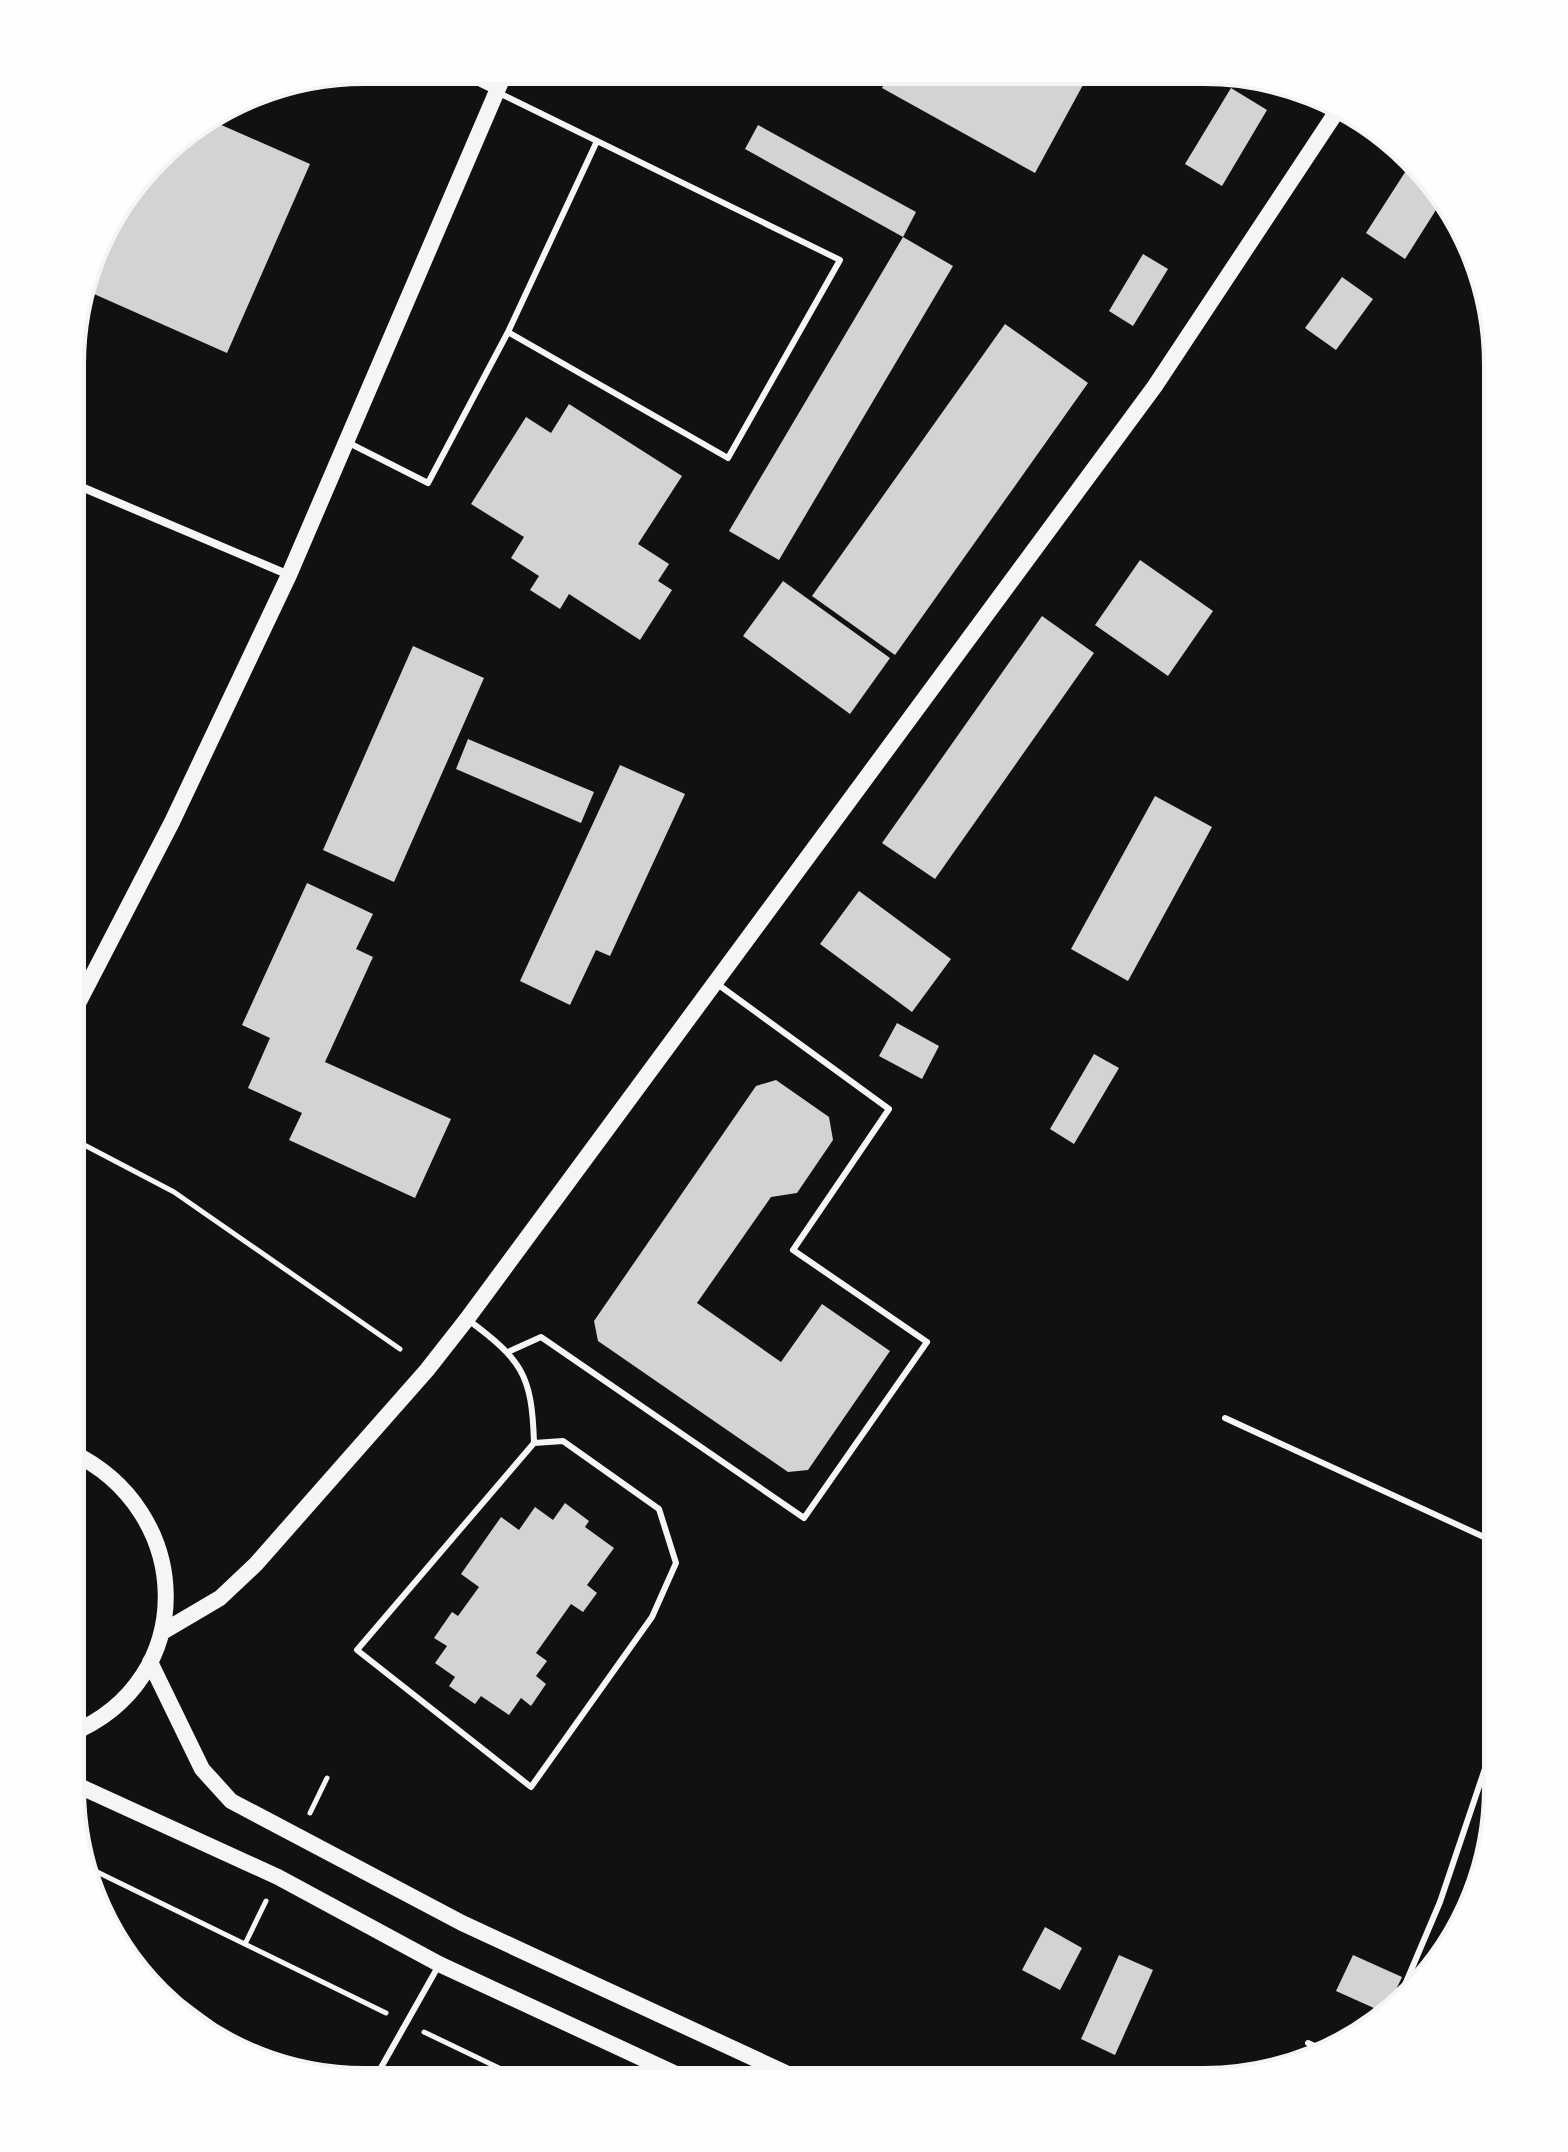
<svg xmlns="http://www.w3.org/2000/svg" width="1568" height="2152" viewBox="0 0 1568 2152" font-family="'Nunito Sans',sans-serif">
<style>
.building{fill:#d3d3d3}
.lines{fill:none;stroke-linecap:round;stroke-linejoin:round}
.path{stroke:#f5f5f5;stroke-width:5}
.service{stroke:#f5f5f5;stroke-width:6}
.minor{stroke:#f5f5f5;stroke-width:8}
.secondary{stroke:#f5f5f5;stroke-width:16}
.rim{fill:none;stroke:#f5f5f5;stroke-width:4}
</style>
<rect width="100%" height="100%" fill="#111"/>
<path class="building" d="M891,72h199l-55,101 -153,-85z
M1231,88l36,22 -45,76 -37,-22z
M210,120l100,44 -83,189 -142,-63 24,-73 62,-74z
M758,125l158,87 -13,25 -158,-88z
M1409,166l32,36 -36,57 -39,-26z
M903,237l50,29 -174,294 -50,-29z
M1143,254l25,15 -35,57 -24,-15z
M1342,277l31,22 -37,51 -31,-22z
M1005,324l83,59 -193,272 -83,-59z
M569,404l113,72 -44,68 31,20 -11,17 14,9 -32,50 -71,-46 -9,15 -30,-19 9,-14 -28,-18 13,-21 -53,-33 55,-87 25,16z
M1140,560l73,51 -45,65 -73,-51z
M783,581l107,77 -40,56 -107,-78z
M1042,616l52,37 -159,226 -53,-36z
M413,646l71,32 -90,204 -71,-32z
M468,739l126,53 -13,31 -125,-54z
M620,765l65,29 -75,162 -14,-6 -26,55 -50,-24z
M1155,796l57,31 -84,154 -57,-32z
M307,883l66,31 -17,35 17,8 -48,105 126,57 -36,79 -126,-58 13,-27 -54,-25 22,-50 -28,-13z
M859,891l92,68 -39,53 -92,-68z
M897,1023l42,23 -17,33 -43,-23z
M1094,1054l25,14 -45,76 -24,-15z
M776,1080l53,37 4,23 -36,53 -26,4 -74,106 84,59 41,-58 68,47 -82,119 -20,2 -190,-131 -4,-20 162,-235z
M565,1503l24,18 -4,6 29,21 -27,37 10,8 -14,19 -12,-8 -35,49 11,8 -11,15 10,8 -15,22 -10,-8 -12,17 -28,-19 -6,8 -26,-18 6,-9 -20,-14 12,-17 -13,-8 18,-26 6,4 21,-29 -18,-13 40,-57 18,13 16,-23 18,13z
M1045,1927l37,21 -22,42 -38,-20z
M1119,1955l34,15 -38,85 -34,-16z
M1353,1955l49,22 -17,36 -49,-22z"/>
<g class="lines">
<path class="path" d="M71,1138l103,54 226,157
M310,1813l17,-35
M89,1868l297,145
M245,1944l21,-43
M424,2032l100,48"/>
<path class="service" d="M508,332l89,-191
M349,443l79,40 80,-151 220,126 112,-198 -388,-190
M1489,1165l9,4
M467,1319c55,41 65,55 67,124l-177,207 174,137 121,-170 24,-54 -17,-54 -96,-68 -29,2
M510,1351l31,-14 263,181 123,-176 -134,-92 96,-141 -173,-126
M1225,1418l272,125
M152,1980l112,83
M1393,2013l47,-111 57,-169
M1308,2043l22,10
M374,2080l65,-115"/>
<path class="minor" d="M72,483l217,92"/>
<path class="secondary" d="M71,1017l101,-195 117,-247 217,-505
M164,1631l56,-33 36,-34 171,-194 40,-51 688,-933 182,-275
M150,1662l52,107 29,32 231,122 341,158
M70,1734c131,-54 124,-224 1,-282
M70,1782l208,95 161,87 252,117"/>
</g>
<path d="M0 0H1568V2152H0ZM364 84H1204A280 280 0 0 1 1484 364V1788A280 280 0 0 1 1204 2068H364A280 280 0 0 1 84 1788V364A280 280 0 0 1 364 84Z" fill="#fefefe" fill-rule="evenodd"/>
<path class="rim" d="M364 84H1204A280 280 0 0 1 1484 364V1788A280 280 0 0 1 1204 2068H364A280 280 0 0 1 84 1788V364A280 280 0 0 1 364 84Z"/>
</svg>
